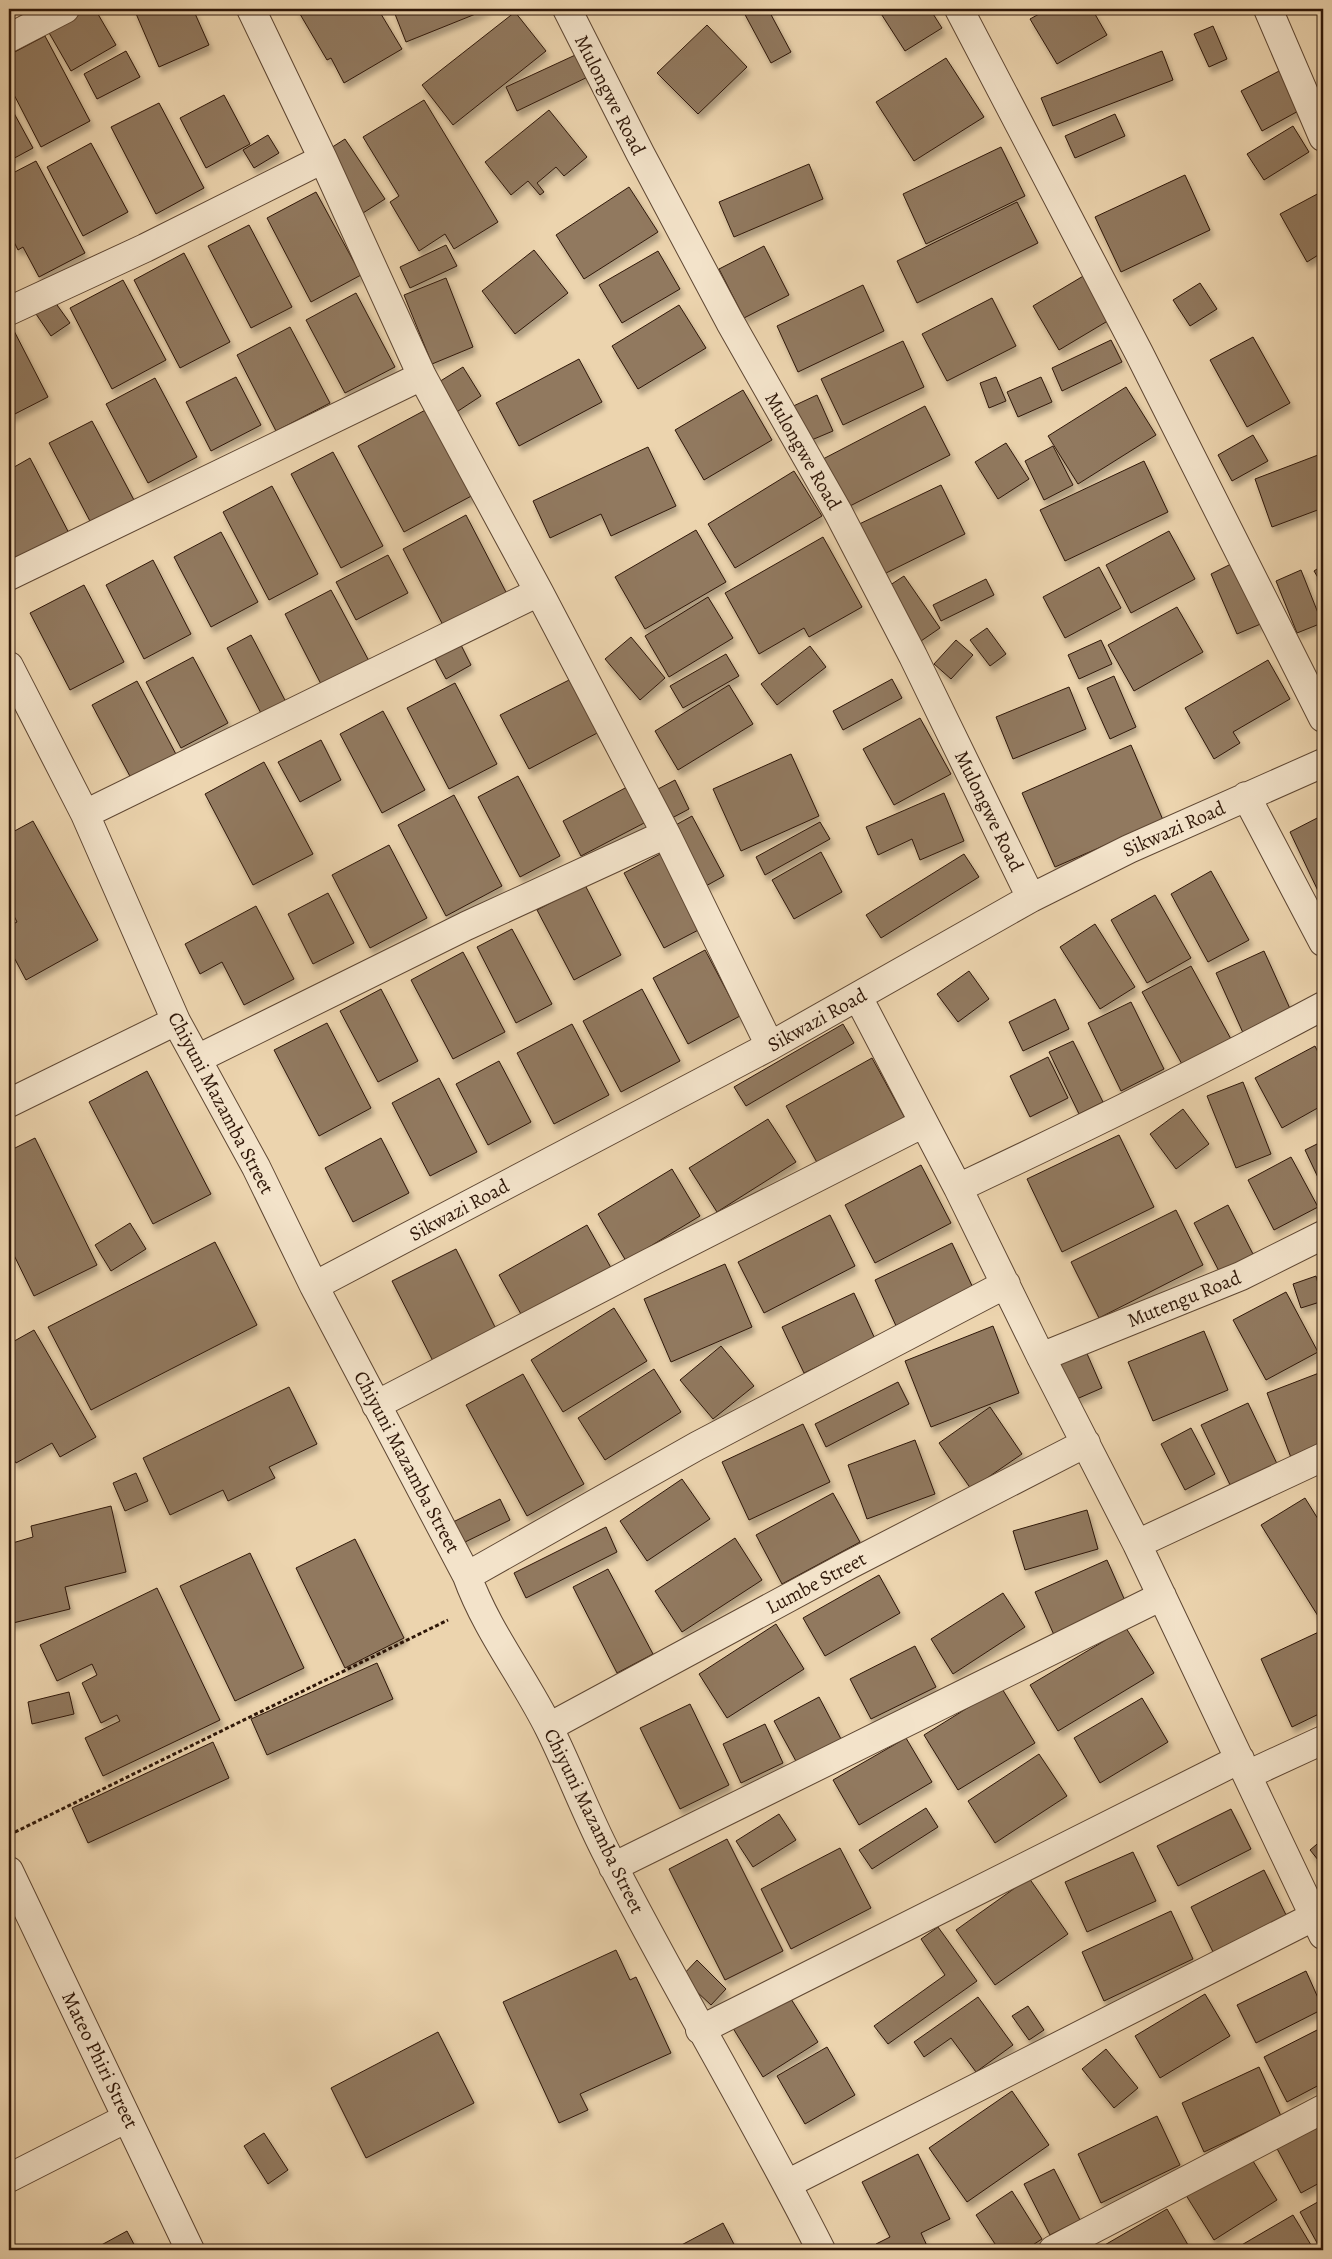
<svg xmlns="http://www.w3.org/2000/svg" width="1332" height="2259" viewBox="0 0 1332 2259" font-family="Alegreya,serif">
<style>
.building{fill:#91795e;stroke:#2f1708;filter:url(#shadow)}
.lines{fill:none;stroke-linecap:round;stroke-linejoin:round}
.street-casing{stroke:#5e4632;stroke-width:30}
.path{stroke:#2f1708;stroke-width:3;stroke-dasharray:4 2.5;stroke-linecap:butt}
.street{stroke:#f3e3ca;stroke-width:28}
.labels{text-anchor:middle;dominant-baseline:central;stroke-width:4;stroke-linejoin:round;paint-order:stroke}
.street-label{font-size:20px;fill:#2f1708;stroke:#f3e3ca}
</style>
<defs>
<filter id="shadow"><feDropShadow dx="3" dy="5.5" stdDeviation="2.5" flood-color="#0004"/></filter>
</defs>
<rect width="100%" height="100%" fill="#ecd4ae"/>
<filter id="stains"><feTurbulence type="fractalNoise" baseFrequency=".004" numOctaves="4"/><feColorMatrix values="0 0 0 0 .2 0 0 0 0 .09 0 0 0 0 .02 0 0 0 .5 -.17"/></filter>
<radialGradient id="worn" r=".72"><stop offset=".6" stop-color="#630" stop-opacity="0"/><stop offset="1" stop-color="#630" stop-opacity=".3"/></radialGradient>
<path class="building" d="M71,9h24l21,36 -45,26 -27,-47z
M134,9h59l16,36 -50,22z
M297,9h81l24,40 -58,34 -13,-25 -4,2z
M393,9h95l-82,33z
M742,9h26l23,43 -20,11z
M878,9h52l12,19 -37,23z
M1048,9h44l15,26 -50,29 -27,-45z
M515,12l31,39 -93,74 -31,-40z
M707,25l40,42 -49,47 -41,-41z
M1213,26l14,33 -18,8 -15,-33z
M45,36l45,85 -49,26 -32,-62v-30z
M126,51l14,26 -43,22 -13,-25z
M584,51l10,23 -77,37 -11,-24z
M1162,51l11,29 -120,46 -12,-28z
M946,58l38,59 -70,44 -38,-59z
M1281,70l21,39 -40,22 -21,-40z
M224,95l26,49 -44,24 -26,-50z
M424,100l74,122 -44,27 -9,-15 -26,17 -29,-49 9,-6 -36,-59z
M159,103l45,85 -48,26 -45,-87z
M9,104l24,44 -24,13z
M549,110l38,47 -23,19 -8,-9 -19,16 7,9 -4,3 -12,-14 -17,14 -26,-33z
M1115,114l10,22 -50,22 -10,-22z
M1293,126l16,26 -45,28 -17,-26z
M268,135l11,18 -25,15 -11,-18z
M345,139l40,60 -22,14 -40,-60z
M91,143l37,69 -45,24 -36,-69z
M1001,147l24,49 -99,48 -23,-50z
M36,161l49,92 -46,24 -16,-30 -5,3 -9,-18v-57z
M809,164l14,35 -89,38 -15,-35z
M1185,175l25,55 -89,42 -26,-55z
M629,187l29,45 -74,47 -28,-44z
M316,192l45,83 -50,27 -44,-84z
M1321,192l2,4v56l-16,10 -27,-48z
M1017,202l21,41 -121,60 -20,-42z
M249,225l43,82 -41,21 -43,-82z
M446,245l11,21 -47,22 -10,-21z
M764,246l25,49 -45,23 -25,-49z
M534,250l34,43 -53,41 -33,-43z
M658,251l22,38 -58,34 -23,-38z
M184,253l46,89 -50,26 -46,-88z
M1085,275l26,44 -52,31 -26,-44z
M446,278l27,69 -41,17 -28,-69z
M123,280l43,80 -54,29 -42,-81z
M1200,283l17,26 -27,17 -17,-26z
M863,285l21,46 -86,41 -21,-46z
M356,293l39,74 -50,26 -39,-73z
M52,298l18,25 -19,13 -17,-25z
M992,298l24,48 -69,35 -25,-47z
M679,305l27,43 -68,41 -26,-43z
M11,325l37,72 -39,20v-91z
M290,327l40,76 -54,28 -39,-76z
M1253,337l37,66 -43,24 -37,-67z
M1111,340l11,22 -60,29 -10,-23z
M903,341l21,46 -81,38 -22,-46z
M579,359l23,43 -83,44 -23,-43z
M463,367l18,29 -29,19 -18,-30z
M236,377l25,48 -50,26 -25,-49z
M996,377l10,24 -17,7 -9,-25z
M1041,377l11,25 -34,15 -11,-25z
M155,378l42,79 -49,26 -42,-79z
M1126,387l30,48 -78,49 -30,-48z
M743,390l29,50 -68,40 -29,-50z
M817,395l16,36 -31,13 -15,-35z
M925,406l25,49 -102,52 -25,-48z
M431,407l46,86 -73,39 -46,-86z
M92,421l42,79 -43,23 -42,-80z
M1253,435l15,26 -36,20 -14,-26z
M1006,443l23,36 -31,20 -23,-37z
M1053,446l20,39 -29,15 -19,-39z
M648,447l28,59 -65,30 -10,-22 -51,24 -17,-37z
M333,452l50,94 -42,22 -50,-94z
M1318,455l5,14v39l-51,19 -17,-48z
M30,458l42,81 -54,28 -9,-18v-79z
M1144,461l24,51 -103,49 -25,-51z
M794,471l28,45 -87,52 -27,-44z
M941,485l24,49 -87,43 -25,-50z
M272,486l46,88 -49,26 -46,-88z
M466,515l41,79 -63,33 -41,-78z
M696,530l30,52 -81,47 -30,-52z
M1169,531l26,48 -64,34 -25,-48z
M221,532l37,70 -47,25 -37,-70z
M823,537l39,70 -53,30 -5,-9 -45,26 -34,-61z
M388,555l20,38 -52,27 -20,-38z
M153,560l38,74 -47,25 -38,-74z
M1235,562l28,61 -26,11 -26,-60z
M1323,565v21l-9,-15z
M1099,567l22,41 -56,30 -22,-41z
M1301,570l21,53 -25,10 -21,-52z
M904,576l36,52 -19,13 -37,-52z
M986,579l8,16 -53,26 -8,-16z
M84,585l40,77 -54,28 -40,-77z
M331,590l38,71 -47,25 -37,-72z
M708,597l25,41 -64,39 -24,-41z
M1177,607l26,45 -69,39 -26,-46z
M987,628l19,26 -16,12 -20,-26z
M251,635l36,69 -24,13 -36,-69z
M631,637l34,41 -25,22 -35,-41z
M956,640l17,15 -22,24 -17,-15z
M1101,640l11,24 -33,15 -11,-24z
M460,643l11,22 -25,14 -12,-22z
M810,646l16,21 -49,38 -16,-21z
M726,654l13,22 -56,32 -13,-22z
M193,657l35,66 -47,25 -35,-66z
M1268,660l22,39 -57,33 7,11 -26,16 -29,-51z
M1114,676l22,51 -26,12 -23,-51z
M573,678l28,53 -72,38 -29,-54z
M892,679l10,19 -59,32 -10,-19z
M137,681l41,77 -45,24 -41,-77z
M455,683l42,81 -48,25 -42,-81z
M729,685l24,39 -75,46 -23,-39z
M1069,687l17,42 -73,30 -17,-42z
M383,711l42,79 -43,23 -42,-79z
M920,718l31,56 -57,31 -31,-56z
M321,740l20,40 -41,22 -22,-40z
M1131,745l32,75 -108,47 -33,-74z
M791,754l28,62 -78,35 -28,-62z
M264,762l49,92 -60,31 -48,-91z
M518,776l42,80 -40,21 -42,-80z
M675,780l14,29 -17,9 -14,-29z
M627,787l19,35 -65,34 -18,-35z
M944,793l20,48 -44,19 -8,-21 -34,16 -12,-28z
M454,795l48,91 -56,30 -48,-91z
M1323,815v76l-4,2 -29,-61z
M692,816l32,60 -20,11 -32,-60z
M33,821l65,119 -72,40 -17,-32v-22l8,-4 -8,-16v-72z
M820,822l10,17 -65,36 -9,-18z
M389,845l38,73 -57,30 -38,-73z
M664,852l40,75 -40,21 -40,-75z
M821,852l21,40 -48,27 -22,-39z
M964,854l15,23 -98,61 -15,-23z
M1211,871l38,69 -41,22 -37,-68z
M585,885l36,70 -47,25 -37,-70z
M328,893l26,50 -41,21 -25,-50z
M1155,895l36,63 -44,25 -36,-63z
M256,906l38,73 -50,26 -22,-43 -22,12 -15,-30z
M1095,924l40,63 -35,22 -40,-62z
M512,929l40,75 -36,19 -39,-76z
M705,950l35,66 -52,28 -35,-66z
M1264,951l28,62 -48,22 -28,-62z
M463,952l42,80 -52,27 -42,-79z
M1191,966l40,73 -48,27 -41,-74z
M969,971l20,28 -31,23 -21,-28z
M381,989l37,72 -40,21 -38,-71z
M642,989l38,72 -59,31 -38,-71z
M1055,999l14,30 -46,22 -14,-29z
M1131,1002l33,67 -43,22 -33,-68z
M327,1023l44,85 -52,28 -45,-86z
M572,1024l37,71 -55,29 -37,-71z
M843,1024l11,19 -108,63 -12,-19z
M1073,1041l30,61 -24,12 -30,-62z
M1315,1046l8,16v43l-41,23 -27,-50z
M1048,1057l20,41 -38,19 -20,-41z
M872,1058l34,62 -86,48 -34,-62z
M499,1061l32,61 -43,23 -32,-61z
M147,1071l64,123 -58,30 -64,-122z
M439,1078l38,74 -47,24 -38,-73z
M1243,1082l28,72 -35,14 -29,-72z
M1183,1109l26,35 -33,25 -26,-35z
M768,1119l28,43 -79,50 -28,-44z
M1119,1135l35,72 -92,45 -35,-73z
M35,1138l62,127 -63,31 -25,-51v-94z
M381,1138l28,55 -56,29 -28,-54z
M1323,1141v47l-18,-38z
M1291,1157l27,50 -44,23 -26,-50z
M921,1165l30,58 -76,40 -30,-58z
M672,1169l28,47 -74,45 -28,-47z
M1228,1205l27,53 -34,17 -27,-52z
M1176,1210l27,55 -104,53 -28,-56z
M830,1215l25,51 -91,47 -26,-51z
M130,1223l16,26 -35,22 -16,-26z
M587,1225l27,48 -88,50 -27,-48z
M215,1242l42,83 -166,85 -43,-83z
M952,1243l22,47 -77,38 -22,-48z
M456,1249l41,82 -63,32 -42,-82z
M725,1264l27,63 -81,35 -27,-63z
M1316,1276l7,25 -22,7 -8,-24z
M1286,1292l32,60 -52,28 -33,-60z
M854,1293l21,46 -71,34 -22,-46z
M614,1308l33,53 -84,51 -32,-52z
M993,1326l26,67 -88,34 -26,-66z
M34,1330l62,107 -36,20 -8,-14 -36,20 -7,-12v-91l2,-1 -2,-15z
M1204,1331l24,59 -75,31 -25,-59z
M721,1346l33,40 -41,33 -33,-39z
M1085,1349l17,39 -30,13 -16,-39z
M654,1369l27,43 -76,48 -27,-42z
M1319,1373l4,11v67l-30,12 -26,-70z
M523,1374l61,110 -57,32 -61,-111z
M898,1382l11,22 -83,43 -11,-23z
M289,1387l28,57 -48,23 6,11 -47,23 -5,-11 -53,25 -27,-57z
M1248,1403l32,67 -46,23 -33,-68z
M990,1407l32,47 -51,35 -32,-46z
M803,1424l27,58 -81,38 -27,-58z
M1191,1428l24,46 -30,16 -24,-46z
M915,1440l20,54 -68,25 -19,-54z
M136,1473l12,28 -23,10 -12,-28z
M682,1479l28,40 -63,42 -27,-40z
M833,1493l27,49 -78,42 -26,-49z
M1305,1498l18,29v86l-5,3 -57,-91z
M500,1499l10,21 -51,25 -10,-21z
M111,1506l15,66 -61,15 5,22 -61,15v-80l24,-7 -2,-11z
M1087,1510l11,39 -73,21 -12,-39z
M606,1527l11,25 -91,46 -12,-25z
M735,1538l27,42 -80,52 -27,-41z
M355,1539l49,99 -59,30 -49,-100z
M250,1553l54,115 -69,33 -55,-115z
M1107,1560l19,43 -72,32 -19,-43z
M608,1569l45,85 -36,19 -44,-86z
M879,1575l21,38 -75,43 -22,-38z
M157,1588l63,132 -117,56 -18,-38 35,-17 -3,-6 -16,8 -19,-40 15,-8 -5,-11 -35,17 -17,-36z
M1003,1593l22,34 -72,47 -22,-35z
M776,1624l28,45 -77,49 -28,-44z
M1126,1628l28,45 -96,58 -28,-46z
M1323,1630v82l-31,15 -31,-68z
M915,1646l21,41 -65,32 -21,-40z
M377,1663l16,36 -126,56 -16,-36z
M1001,1687l34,56 -77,47 -34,-55z
M69,1692l5,22 -42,10 -4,-22z
M819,1697l22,42 -44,24 -23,-42z
M1142,1698l26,44 -68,41 -26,-45z
M690,1704l39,81 -49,24 -40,-81z
M765,1724l18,39 -42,20 -18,-39z
M906,1738l26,44 -73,43 -26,-45z
M213,1742l16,36 -141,65 -16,-35z
M1039,1754l28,42 -72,47 -27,-42z
M926,1808l12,19 -66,42 -13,-19z
M1231,1809l20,40 -73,37 -21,-40z
M779,1814l17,26 -43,27 -17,-26z
M727,1839l56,112 -58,29 -56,-111z
M1323,1839v27l-13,-16z
M840,1848l31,60 -80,41 -30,-60z
M1133,1852l23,49 -69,31 -22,-50z
M1264,1870l25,51 -73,37 -25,-51z
M1029,1878l39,56 -73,51 -39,-55z
M1171,1911l22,48 -89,42 -22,-49z
M938,1927l39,54 -89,63 -14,-18 71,-51 -24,-36z
M616,1950l14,30 6,-3 35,76 -91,41 8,16 -29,13 -56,-121z
M697,1960l29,29 -15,16 -30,-28z
M1306,1971l17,38 -67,34 -19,-38z
M786,1991l32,51 -55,35 -32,-52z
M1205,1994l25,42 -70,42 -25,-42z
M978,1997l35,48 -37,27 -25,-34 -27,19 -10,-15z
M1028,2006l16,24 -15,10 -17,-24z
M1323,2027v56l-36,19 -23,-45z
M438,2032l36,71 -108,55 -35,-70z
M827,2047l28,48 -50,29 -28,-48z
M1106,2049l32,39 -24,20 -32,-39z
M1259,2067l22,49 -77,36 -22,-49z
M1012,2091l37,54 -82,57 -38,-54z
M1157,2116l23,49 -79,38 -23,-49z
M1323,2117v64l-22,12 -27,-50z
M264,2133l24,37 -20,14 -24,-38z
M1248,2153l29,47 -63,40 -30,-48z
M918,2154l32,65 -29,14 8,17h-50l-3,-6 14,-7 -28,-55z
M1054,2169l26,51 -30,15 -26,-51z
M1012,2191l30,48 -17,11h-26l-23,-35z
M1323,2199v51h-2l-21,-38z
M1167,2209l24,41h-95z
M1293,2215l21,35h-81z
M723,2223l14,27h-65z
M127,2231l10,19h-43v-1z"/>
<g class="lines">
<g class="street-casing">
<path id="street" d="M251,9l72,150 99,217 117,216 127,242 104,212
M567,9l73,144 90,169 108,190 75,144 118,242
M959,9l180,344 184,365
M1268,9l55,128
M9,38l56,-29
M9,311l136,-63 178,-89
M9,576l413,-200
M9,666l76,148 91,207 80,146 58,119 153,290c20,55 56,100 82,152 21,42 37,86 59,128 68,133 146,261 213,394
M1246,796l77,146
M85,814l454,-222
M858,997l100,191 83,169 96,187 186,391
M197,1059l269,-133 200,-92
M9,1103l167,-82
M958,1188c123,-58 245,-118 365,-182
M314,1286l456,-240 261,-148 98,-49 194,-86
M1041,1357l200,-81 82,-41
M376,1405l273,-142 275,-140
M1137,1544l186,-87
M467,1576l230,-130 309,-162
M549,1727l300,-162 237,-122
M1247,1775l76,-35
M613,1867l549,-271
M9,1871l181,379
M700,2030l540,-271
M9,2178l118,-60
M787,2184l526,-267
M1053,2250l270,-141"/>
</g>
<path class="path" d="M9,1835l439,-215"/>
<use href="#street" class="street"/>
</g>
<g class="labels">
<g class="street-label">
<text transform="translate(610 95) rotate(63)">Mulongwe Road</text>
<text transform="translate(803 451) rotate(60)">Mulongwe Road</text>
<text transform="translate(989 811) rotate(64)">Mulongwe Road</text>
<text transform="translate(1174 829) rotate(-24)">Sikwazi Road</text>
<text transform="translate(817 1020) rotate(-29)">Sikwazi Road</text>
<text transform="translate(221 1103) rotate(62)">Chiyuni Mazamba Street</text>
<text transform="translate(459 1210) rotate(-28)">Sikwazi Road</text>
<text transform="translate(1184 1299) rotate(-22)">Mutengu Road</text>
<text transform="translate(407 1462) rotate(62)">Chiyuni Mazamba Street</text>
<text transform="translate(816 1583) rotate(-28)">Lumbe Street</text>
<text transform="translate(594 1821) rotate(64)">Chiyuni Mazamba Street</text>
<text transform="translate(100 2060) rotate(64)">Mateo Phiri Street</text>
</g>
</g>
<rect width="1332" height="2259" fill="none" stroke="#ecd4ae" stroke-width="30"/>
<rect x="10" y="10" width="1312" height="2239" fill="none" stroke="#2f1708" stroke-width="2.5"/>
<rect x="15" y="15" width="1302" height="2229" fill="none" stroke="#2f1708"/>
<rect width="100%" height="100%" filter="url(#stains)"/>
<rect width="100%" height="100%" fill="url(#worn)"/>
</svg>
